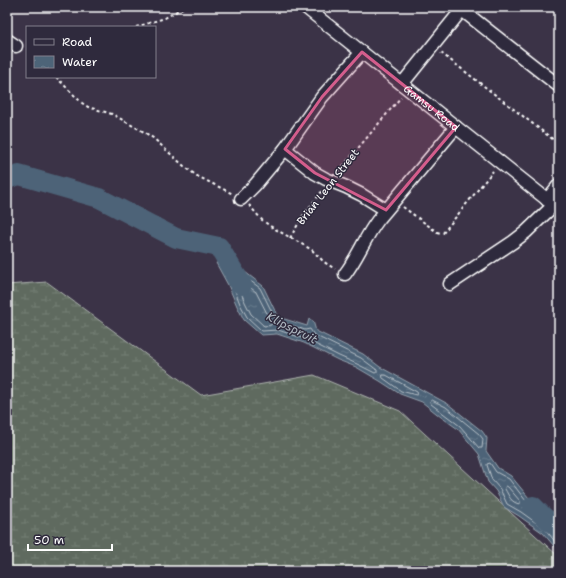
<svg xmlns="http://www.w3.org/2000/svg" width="566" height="578" viewBox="0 0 566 578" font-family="'Shantell Sans',sans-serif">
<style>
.wetland{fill:url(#wetland-marsh);stroke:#aeb4af}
.water{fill:url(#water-ripples);stroke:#94a2ae}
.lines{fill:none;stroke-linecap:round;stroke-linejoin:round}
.shore{stroke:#b8c1c9;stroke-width:1}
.river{stroke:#4d6478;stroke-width:20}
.street-casing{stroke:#fff;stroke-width:15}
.path{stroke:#fff;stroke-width:2;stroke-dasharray:3 3;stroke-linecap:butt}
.street{stroke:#2f2a3d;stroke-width:12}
.marked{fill:#d45d8c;fill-opacity:0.2;stroke:#d45d8c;stroke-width:3;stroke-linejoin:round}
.labels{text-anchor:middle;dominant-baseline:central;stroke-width:3;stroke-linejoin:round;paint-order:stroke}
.street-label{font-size:11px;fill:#fff;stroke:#2f2a3d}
.water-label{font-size:12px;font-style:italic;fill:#afb9c2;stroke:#2f2a3d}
</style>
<defs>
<pattern id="wetland-marsh" width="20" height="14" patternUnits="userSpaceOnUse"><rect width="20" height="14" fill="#5e6a5f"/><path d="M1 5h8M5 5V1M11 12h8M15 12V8" fill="none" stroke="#768077"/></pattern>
<pattern id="water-ripples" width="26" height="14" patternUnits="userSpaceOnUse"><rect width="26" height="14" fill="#4d6478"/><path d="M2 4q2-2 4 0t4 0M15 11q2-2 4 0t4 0" fill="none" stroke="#687b8c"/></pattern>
</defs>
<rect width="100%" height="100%" fill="#3b3347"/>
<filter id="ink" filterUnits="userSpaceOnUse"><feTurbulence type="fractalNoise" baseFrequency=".025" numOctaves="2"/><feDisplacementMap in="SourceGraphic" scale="8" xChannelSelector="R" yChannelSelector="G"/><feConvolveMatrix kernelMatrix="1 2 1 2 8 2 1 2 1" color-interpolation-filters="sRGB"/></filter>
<g filter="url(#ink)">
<path class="wetland" d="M47,282l154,113 113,-20 86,36 159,146v14h-552v-286z"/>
<path class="water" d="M231,261l32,25 15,31 29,9 2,-7 4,2 3,10 47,23 17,13 68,37 34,27 5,7 -1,13 12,17 13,8 18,22 30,32v19l-5,-3 -11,-13 -24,-17 -15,-9 -8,-16 -8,-9 -9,-28 -21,-25 -17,-12 -19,-15 -22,-8 -20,-13 -24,-14 -18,-7 -34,-17 -27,-9 -16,1 -17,-15 -7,-14 -9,-21 -12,-22z"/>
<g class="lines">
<path class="shore" d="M225,266h5l30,22 16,32 29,10 5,-1 4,6 47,23 16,12v2l-2,1 -18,-9 -18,-8 -34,-17 -27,-9 -16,1 -15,-14 -7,-13 -8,-21 -8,-15z
M238,278l18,14 16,31 -1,2 -7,1 -13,-12 -6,-12 -9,-21 1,-2z
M383,375h3l31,17 1,2 -2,1 -15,-4 -18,-13z
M432,400l14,7 33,27 4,5 -1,9h-3l-19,-22 -29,-22 -1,-2z
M506,486l2,1 12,14v3c-9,-1 -11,-8 -15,-15z
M559,533l-5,-2 -28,-30 -17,-22 -13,-7 -6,-9 -3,1v1l5,15 8,9 7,15 14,8 25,18 10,13 3,1"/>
<path class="river" d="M7,179l12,-4 80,23 77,40 43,9 23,38
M533,506l11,11 15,11"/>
<g class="street-casing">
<g id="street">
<path id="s1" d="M305,7l254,202"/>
<path d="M462,10l97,76"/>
<path d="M7,40l9,6"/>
<path d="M402,84l62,-77"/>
<path d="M285,149l30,24 11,6 20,8 16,8 24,15"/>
<path d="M241,199l14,-14 30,-36 37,-52 40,-45"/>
<path d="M547,200l12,-15"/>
<path d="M345,274c13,-17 20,-37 33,-54l78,-93"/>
<path d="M450,284l63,-42 13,-10 28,-27"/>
</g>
</g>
<path class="path" d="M136,27l29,-9 19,-11
M441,53l118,91
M56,77l26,26 6,4 24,7 32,18 9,6 31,28 13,10 36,18
M339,171l62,-74
M249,205l13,15 8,6 42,24 12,12 11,7
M403,207l34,25 4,1h2l50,-62
M290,238l14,-24 19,-24"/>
<use href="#street" class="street"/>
</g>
</g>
<path class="marked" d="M362,52l94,75 -70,83 -71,-37 -30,-24 37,-52z"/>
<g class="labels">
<g class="street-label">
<text stroke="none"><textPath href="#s1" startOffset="162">Gamsu Road</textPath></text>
<text transform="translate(328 187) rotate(-52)">Brian Leon Street</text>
</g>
<g class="water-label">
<text transform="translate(292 328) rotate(27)">Klipspruit</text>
</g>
</g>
<rect width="566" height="578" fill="none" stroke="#2f2a3d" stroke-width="24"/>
<rect x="12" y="12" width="542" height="554" fill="none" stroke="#fff" stroke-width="1.5" filter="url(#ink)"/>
<rect x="26" y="26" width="130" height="52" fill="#2f2a3d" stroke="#827f8b"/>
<rect x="34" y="39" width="20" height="6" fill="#2f2a3d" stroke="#827f8b"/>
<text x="62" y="46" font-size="12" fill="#ffffff">Road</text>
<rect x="34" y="56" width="20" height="12" fill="url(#water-ripples)" stroke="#827f8b"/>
<text x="62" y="66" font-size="12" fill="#ffffff">Water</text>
<path d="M28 544v6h84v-6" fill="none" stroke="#ffffff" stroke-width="2"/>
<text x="34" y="544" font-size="12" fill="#ffffff" stroke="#2f2a3d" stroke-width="3" paint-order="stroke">50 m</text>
</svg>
